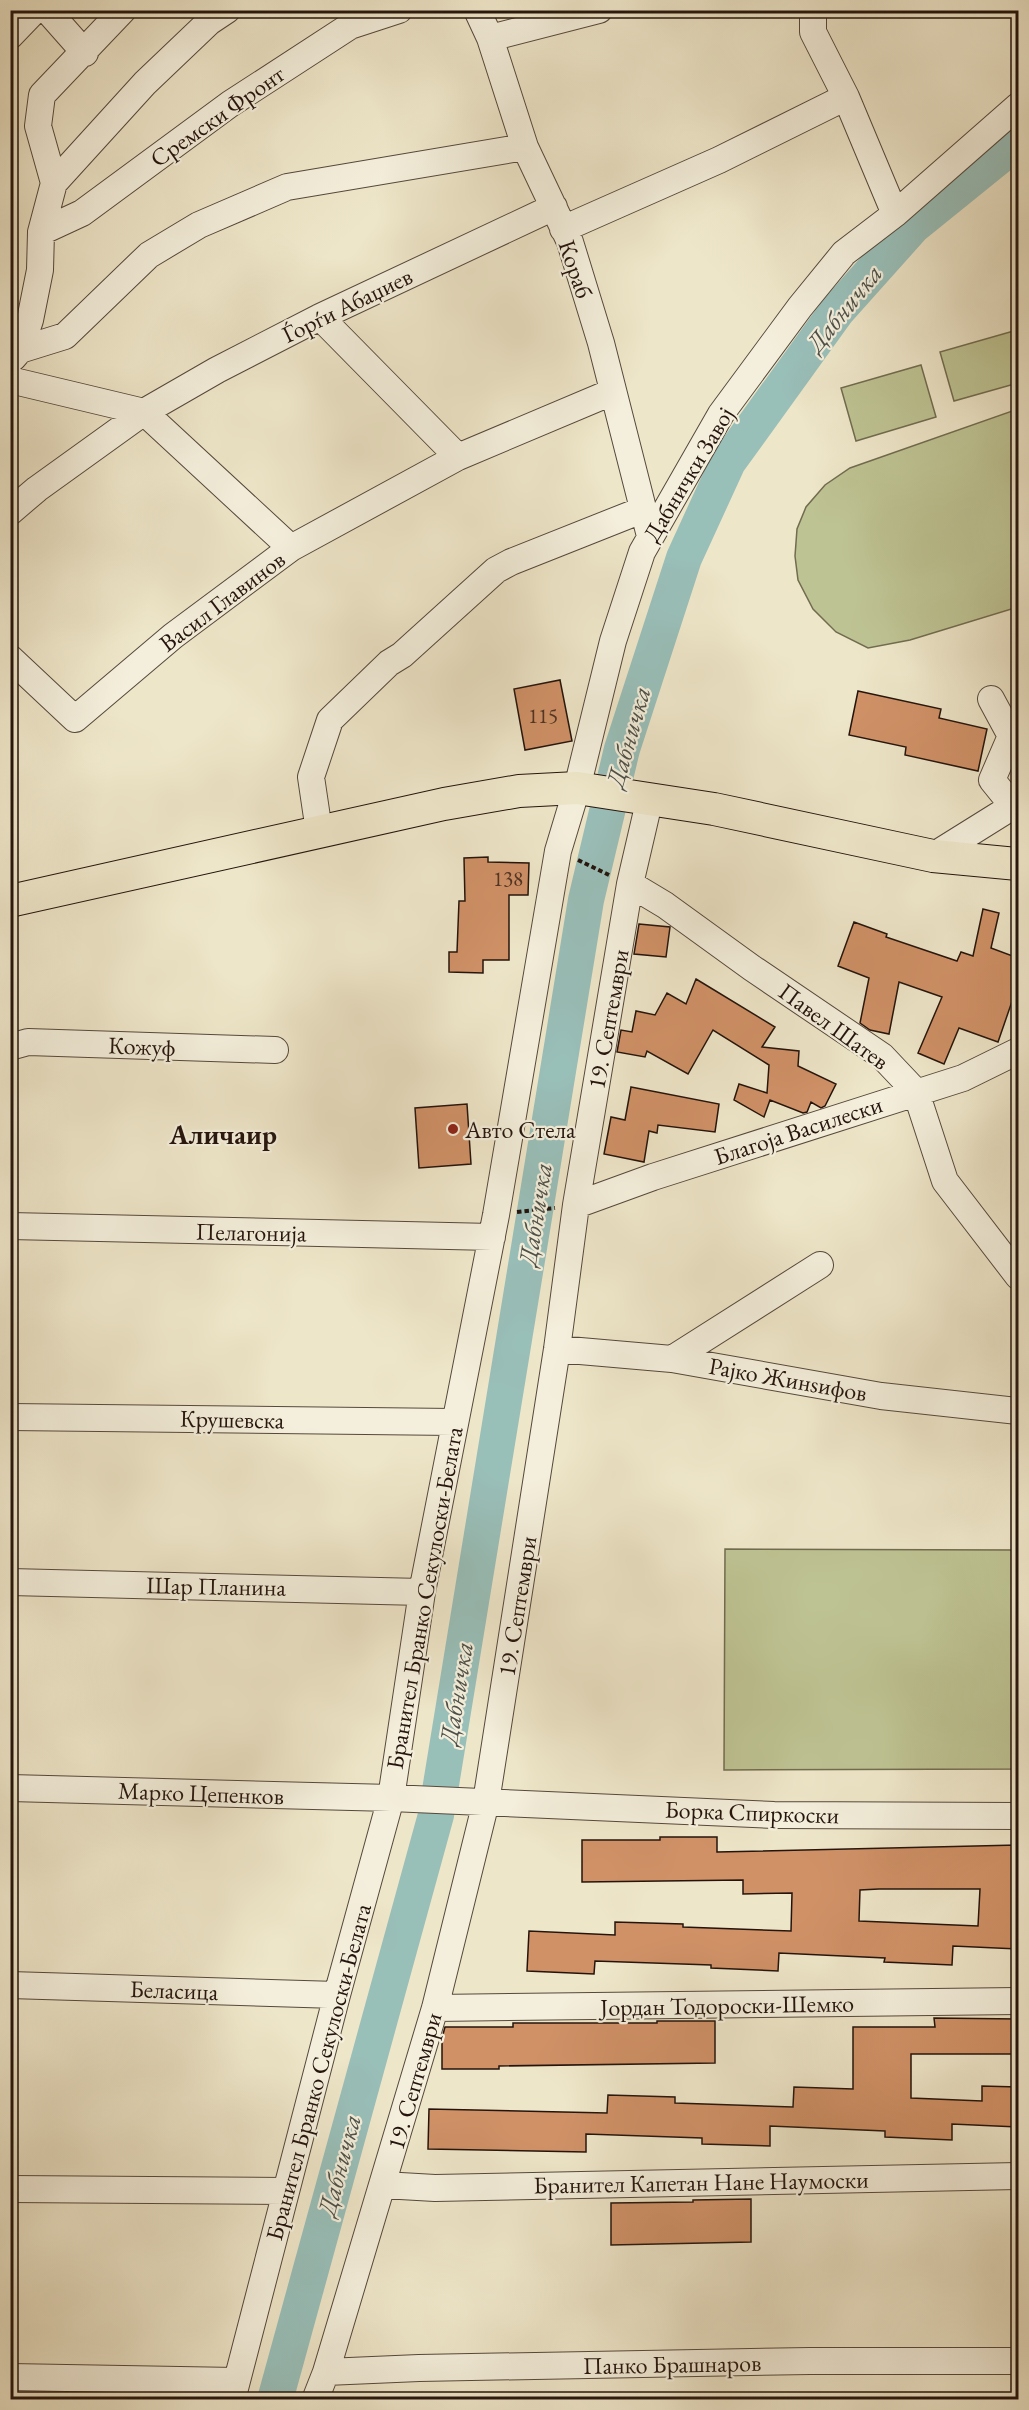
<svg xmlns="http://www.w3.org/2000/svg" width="1029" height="2410" viewBox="0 0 1029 2410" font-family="'EB Garamond',serif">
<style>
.park{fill:#bec393;stroke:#716c50;stroke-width:1.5}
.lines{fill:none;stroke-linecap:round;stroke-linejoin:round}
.river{stroke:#99bfb9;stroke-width:36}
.building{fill:#d09167;stroke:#24140d;stroke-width:1.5;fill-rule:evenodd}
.minor-casing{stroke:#56483c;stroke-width:28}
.major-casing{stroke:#24140d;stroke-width:34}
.path{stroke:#24140d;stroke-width:4;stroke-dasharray:4.5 3;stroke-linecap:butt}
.minor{stroke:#f4efdc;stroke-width:26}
.major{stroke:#eee6c9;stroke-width:32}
.poi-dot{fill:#8f2418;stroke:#f4efdc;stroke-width:2}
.labels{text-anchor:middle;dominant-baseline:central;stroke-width:4.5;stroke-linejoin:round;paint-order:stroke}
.number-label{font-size:21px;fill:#4f3324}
.street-label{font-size:24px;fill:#24140d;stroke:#f4efdc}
.poi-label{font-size:24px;fill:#24140d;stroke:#f4efdc;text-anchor:start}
.water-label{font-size:26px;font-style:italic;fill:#4d5049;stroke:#f4efdc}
.quarter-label{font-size:27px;font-weight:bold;fill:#24140d;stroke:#f4efdc}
</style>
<rect width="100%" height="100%" fill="#eee6c9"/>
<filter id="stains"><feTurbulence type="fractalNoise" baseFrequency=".00333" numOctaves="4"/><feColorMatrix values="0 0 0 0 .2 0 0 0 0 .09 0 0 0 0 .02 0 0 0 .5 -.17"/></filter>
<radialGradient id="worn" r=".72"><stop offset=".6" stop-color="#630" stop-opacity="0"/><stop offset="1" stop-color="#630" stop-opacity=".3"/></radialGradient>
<path class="park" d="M1017,330l1,53 -64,18 -14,-49z
M921,365l15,52 -80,24 -15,-53z
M1018,409v198l-108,33 -42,8 -32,-16 -23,-23 -15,-29 -3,-24 2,-27 9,-22 19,-22 25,-17z
M725,1549l293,1v219l-294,1z"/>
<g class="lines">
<path class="river" d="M275,2400l161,-585 150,-915 36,-151 62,-191 44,-96 109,-151 76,-85 105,-85"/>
</g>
<path class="building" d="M560,680l12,61 -47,9 -11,-61z
M858,691l83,18 -2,9 48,11 -9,42 -73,-16 1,-8 -57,-12z
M488,857v5l41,1 -1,32h-19v65h-26v13l-34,-1v-20h8l2,-51h6l-1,-43z
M983,909l16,4 -8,35 27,10v26l-20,58 -39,-14 -15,36 -26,-11 24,-56 -43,-15 -10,52 -19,-4 -10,-7 9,-45 -31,-12 16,-44 33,12 -1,3 71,24 4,-9 12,4z
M639,924l31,3 -4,30 -32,-3z
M696,979l79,48 -13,20 37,4 -1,15 38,18 -11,22 -4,2 -10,-6 -4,10 -4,1 -33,-13 -6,17 -30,-17 5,-16 28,9 2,-28 -56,-35 -25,44 -41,-23 -2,6 -28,-5 4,-22 11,2 4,-21 19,4 12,-22 19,11z
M631,1087l88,17 -4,28 -57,-7 -1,8 -8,-2 -5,31 -40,-8 7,-37 14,3z
M467,1104l4,60 -52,4 -4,-60z
M660,1837h57v15l301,-7v104l-65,-3 -1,19 -68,-3 1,-4 -106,-5 -1,18 -67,-3v-3l-116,-4 -1,13 -67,-3 2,-40 86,4v-13l68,2v3l108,4 1,-38 -49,1v-14l-161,2v-42h78zM879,1889h101l-2,37 -119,-5 1,-31z
M934,2018l84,1v35h-107v44l71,3v-15l36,1v40l-66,-3v16l-67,-3v-6l-115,-5v20l-68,-2v-6l-116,-4v18l-158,-3 1,-40 178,4 1,-18 67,2v6l118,4 1,-20 59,2v-62h82z
M657,2021h58v42l-216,3v3h-57v-31l3,-11h68v-4h144z
M751,2199v43l-140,3v-42l82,-1v-2z"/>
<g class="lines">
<g class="minor-casing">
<path id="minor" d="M47,10l38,43
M477,10l13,28 35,109 45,95 31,101 49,193
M813,10v22l33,65 49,117
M10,36l25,-26
M490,38l109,-28
M54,183l91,-100 64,-61 18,-12
M563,229l156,-69 127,-63
M41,232l41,-19 148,-109 120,-78 49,-16
M320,317l138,140
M20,350l45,-14 84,-81 50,-30 88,-38 238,-40
M13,358l7,-8 10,-30 10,-50 1,-38 13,-49 -16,-57 4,-31 81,-85
M10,380l134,32 147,136
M10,512l27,-23 107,-77 73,-42 103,-53 234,-110
M10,658l65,61 98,-83 118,-88 167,-91 154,-65
M991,699l20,37 -19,44 21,26
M319,831l-8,-54 19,-57 59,-57 13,-8 94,-85 15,-8 131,-52
M933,856l85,-53
M630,884l35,21 87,63 130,88 34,36 29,89 73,95
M10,1047l18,-5 247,8
M576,1205l77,-28 310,-99 55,-27
M10,1226l482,11
M557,1349l115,10 209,37 137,15
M672,1359l148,-94
M10,1417l444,5
M10,1582l412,10
M10,1788l381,10 383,17 244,1
M10,1985l327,10
M435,2008l583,-7
M383,2185l52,3 583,-12
M10,2189l276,2
M326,2372l93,-4 391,-7h208
M10,2377l226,4
M232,2400l105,-405 54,-197 31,-206 74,-377 62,-364 19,-63 36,-147 29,-89 79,-138 79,-107 44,-54 51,-39 123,-108
M315,2400l11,-28 109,-364 51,-206 71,-453 19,-144 54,-321 20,-86"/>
</g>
<g class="major-casing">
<path id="major" d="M10,901l434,-97 75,-13 58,-3 137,21 219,47 85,8"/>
</g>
<path class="path" d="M578,860l31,15
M517,1212l38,-4"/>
<use href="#minor" class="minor"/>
<use href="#major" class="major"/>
</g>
<circle class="poi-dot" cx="453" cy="1129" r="6"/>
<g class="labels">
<g class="number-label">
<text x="543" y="715">115</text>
<text x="508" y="878">138</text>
</g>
<g class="street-label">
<text transform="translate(217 116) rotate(-35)">Сремски Фронт</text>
<text transform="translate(576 269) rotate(71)">Кораб</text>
<text transform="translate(347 305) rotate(-26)">Ѓорѓи Абаџиев</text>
<text transform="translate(688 474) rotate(-59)">Дабнички Завој</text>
<text transform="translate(222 601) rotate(-37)">Васил Главинов</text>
<text transform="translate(608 1019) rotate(-80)">19. Септември</text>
<text transform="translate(834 1026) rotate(36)">Павел Шатев</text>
<text transform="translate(142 1046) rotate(2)">Кожуф</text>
<text transform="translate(798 1130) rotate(-18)">Благоја Василески</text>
<text transform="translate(251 1232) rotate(1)">Пелагонија</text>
<text transform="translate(788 1379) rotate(10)">Рајко Жинѕифов</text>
<text transform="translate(232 1419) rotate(1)">Крушевска</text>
<text transform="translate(216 1586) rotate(1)">Шар Планина</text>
<text transform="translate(424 1598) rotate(-80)">Бранител Бранко Секулоски-Белата</text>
<text transform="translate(517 1606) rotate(-81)">19. Септември</text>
<text transform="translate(201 1793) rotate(2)">Марко Цепенков</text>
<text transform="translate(752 1812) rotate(2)">Борка Спиркоски</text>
<text transform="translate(174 1990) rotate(2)">Беласица</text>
<text transform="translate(727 2005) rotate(-1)">Јордан Тодороски-Шемко</text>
<text transform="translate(318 2072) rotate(-75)">Бранител Бранко Секулоски-Белата</text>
<text transform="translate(414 2081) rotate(-74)">19. Септември</text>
<text transform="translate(701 2182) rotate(-1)">Бранител Капетан Нане Наумоски</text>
<text transform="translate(672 2364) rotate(-1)">Панко Брашнаров</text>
</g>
<g class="poi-label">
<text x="465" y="1129">Авто Стела</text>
</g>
<g class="water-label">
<text transform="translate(844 308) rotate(-51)">Дабничка</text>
<text transform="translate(628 737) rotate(-74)">Дабничка</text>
<text transform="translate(535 1214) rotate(-81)">Дабничка</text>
<text transform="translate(456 1693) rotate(-81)">Дабничка</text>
<text transform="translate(339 2165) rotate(-75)">Дабничка</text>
</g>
<g class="quarter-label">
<text x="223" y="1134">Аличаир</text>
</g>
</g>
<rect width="1029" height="2410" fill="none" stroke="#eee6c9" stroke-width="36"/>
<rect x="12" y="12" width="1005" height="2386" fill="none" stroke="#24140d" stroke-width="3"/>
<rect x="18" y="18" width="993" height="2374" fill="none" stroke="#24140d" stroke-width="1.5"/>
<rect width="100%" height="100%" filter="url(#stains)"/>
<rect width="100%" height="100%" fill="url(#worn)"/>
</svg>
